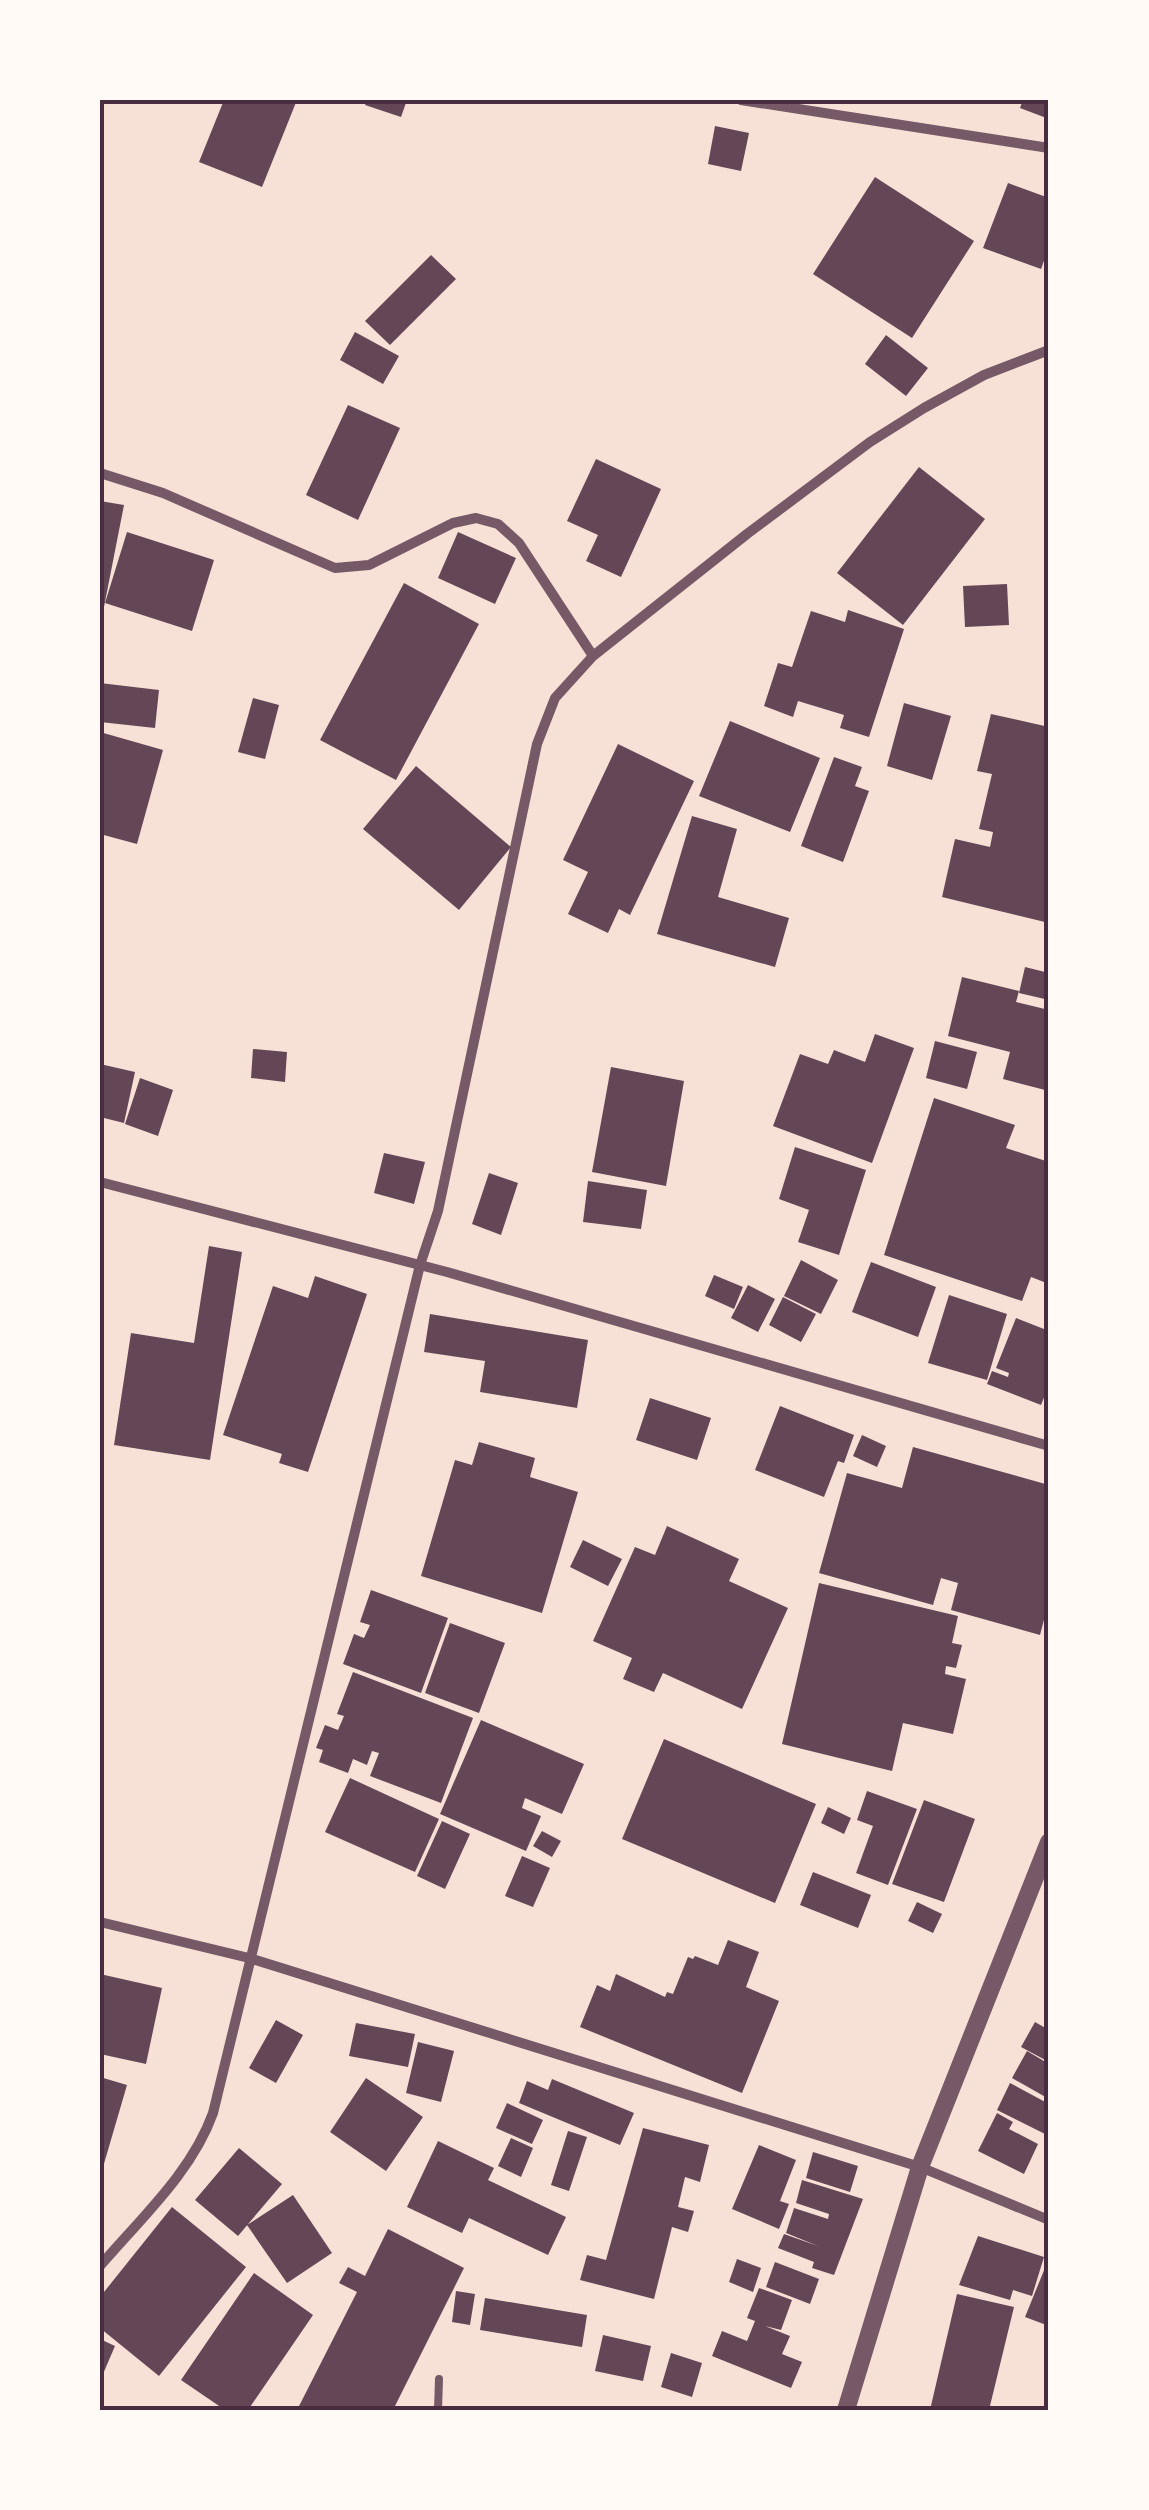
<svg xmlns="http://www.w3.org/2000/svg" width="1149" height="2510" viewBox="0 0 1149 2510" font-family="'Roboto Condensed',sans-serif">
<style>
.building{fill:#644757}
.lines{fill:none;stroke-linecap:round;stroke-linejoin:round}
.service{stroke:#755966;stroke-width:8}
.minor{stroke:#755966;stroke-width:10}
.tertiary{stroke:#755966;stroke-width:18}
.neatline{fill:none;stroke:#4a2c40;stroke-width:4}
</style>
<rect width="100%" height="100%" fill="#f7e1d7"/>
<path class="building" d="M224,100h73l-35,87 -63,-25z
M367,100h40l-6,17 -36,-12z
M1023,100h26v19l-29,-11z
M715,126l34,7 -8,38 -33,-7z
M875,177l99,64 -62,97 -99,-64z
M1008,183l41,15v49l-8,22 -58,-21z
M431,255l25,24 -66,66 -25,-24z
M355,332l44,24 -16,28 -43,-24z
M886,335l42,33 -22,28 -41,-32z
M348,405l52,23 -42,92 -52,-25z
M596,459l65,30 -40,88 -35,-16 12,-26 -31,-14z
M919,467l66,52 -82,106 -66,-52z
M100,501l24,4 -20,102h-4z
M127,532l87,28 -22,71 -87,-28z
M458,532l58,26 -21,46 -57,-26z
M404,583l75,41 -83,156 -76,-40z
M1007,584l2,41 -44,2 -2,-41z
M848,610l56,19 -35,108 -29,-9 4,-13 -46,-14 -5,16 -29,-11 14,-43 14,4 19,-56 34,11z
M100,683l59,7 -4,38 -55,-6z
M253,698l26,7 -14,54 -27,-7z
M904,703l47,13 -19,64 -45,-14z
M991,714l58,13v196l-107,-26 13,-58 35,8 3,-15 -14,-3 13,-55 -15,-3z
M730,721l90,37 -30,74 -91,-36z
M100,732l63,18 -26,94 -37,-10z
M618,744l76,37 -64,134 -11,-6 -11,24 -40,-19 20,-42 -25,-12z
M834,757l28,10 -7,19 14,5 -26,71 -42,-16z
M416,766l95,81 -52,63 -96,-81z
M692,816l45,13 -19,68 71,21 -14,49 -118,-33z
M1025,967l24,6v27l-30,-7z
M962,977l57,14 -3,11 33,8v81l-46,-12 7,-27 -62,-16z
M875,1034l39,14 -42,115 -99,-37 27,-72 28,10 6,-14 31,12z
M935,1041l42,11 -10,37 -41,-11z
M253,1049l34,3 -2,30 -34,-4z
M100,1064l35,8 -11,51 -24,-6z
M611,1067l73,14 -18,105 -74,-14z
M140,1078l33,12 -15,46 -33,-12z
M934,1098l81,27 -9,23 43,14v104l-5,16 -13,-5 -9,24 -138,-46z
M795,1147l71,23 -27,85 -41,-13 11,-32 -30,-11z
M384,1153l41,9 -11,42 -40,-11z
M489,1173l29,10 -17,52 -29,-11z
M588,1181l59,9 -6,39 -58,-7z
M209,1246l33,6 -32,208 -96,-15 17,-112 63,10z
M801,1260l37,20 -17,34 -37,-18z
M871,1262l65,25 -18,50 -66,-25z
M714,1275l29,12 -9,22 -29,-13z
M315,1276l52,18 -59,178 -29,-9 3,-9 -59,-19 50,-149 35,12z
M748,1285l27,14 -17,33 -27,-14z
M949,1295l58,19 -20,66 -59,-17z
M783,1297l33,17 -15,28 -32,-17z
M430,1314l158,26 -11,68 -97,-16 5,-31 -61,-9z
M1016,1318l33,13v54l-8,20 -54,-21 5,-13 16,6 1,-4 -13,-5z
M650,1398l61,20 -14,42 -61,-20z
M780,1406l74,29 -10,28 -6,-2 -14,36 -69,-27z
M862,1435l24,11 -9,21 -24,-11z
M479,1442l56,16 -5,19 48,15 -36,121 -121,-37 34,-116 17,5z
M913,1447l136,38v116l-9,34 -89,-25 7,-27 -17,-5 -8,27 -114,-32 28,-100 55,15z
M667,1526l72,33 -10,22 59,27 -46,101 -79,-36 -9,19 -31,-13 9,-21 -39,-17 42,-94 20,8z
M583,1540l39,19 -14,27 -38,-19z
M819,1583l139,33 -6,27 10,2 -6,23 -10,-2 -1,8 21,5 -13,55 -50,-11 -11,48 -110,-27z
M371,1590l77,28 -27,75 -78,-29 11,-30 10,4 6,-13 -10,-3z
M450,1623l55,20 -26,70 -54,-20z
M353,1672l120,46 -32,85 -71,-27 9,-23 -7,-2 -5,14 -14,-6 -5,14 -29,-11 4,-12 -7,-2 9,-23 13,5 6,-14 -7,-2z
M481,1720l103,44 -22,50 -37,-16 -3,10 19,8 -15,35 -86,-37z
M664,1739l152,65 -41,99 -153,-64z
M350,1778l89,41 -24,53 -90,-40z
M867,1791l50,18 -29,76 -32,-12 17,-47 -16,-6z
M924,1800l51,19 -31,83 -52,-18z
M828,1807l23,11 -7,16 -23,-11z
M442,1821l28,13 -25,55 -28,-13z
M542,1831l19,10 -9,16 -19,-11z
M522,1856l28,12 -17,39 -28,-11z
M813,1872l58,23 -13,33 -58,-23z
M917,1902l25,12 -9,19 -25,-12z
M728,1940l31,12 -13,35 33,14 -37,92 -162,-66 17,-42 13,6 6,-17 49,23 2,-5 6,2 15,-37 5,2 2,-3 23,9z
M100,1974l62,14 -16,76 -46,-10z
M276,2020l27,15 -27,48 -27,-15z
M1035,2022l14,8v32l-28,-15z
M356,2023l59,11 -7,33 -59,-11z
M418,2042l36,9 -13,51 -35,-9z
M1027,2051l22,13v35l-37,-21z
M100,2077l27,8 -26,89h-1z
M366,2078l57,39 -37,54 -56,-39z
M552,2079l82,34 -14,32 -101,-42 8,-22 21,9z
M1010,2083l39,21v21l-4,9 -48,-24z
M507,2103l36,17 -11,24 -36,-16z
M997,2113l16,9 -4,7 29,15 -14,30 -46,-23z
M643,2128l66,17 -9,37 -15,-5 -7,30 16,4 -6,21 -16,-5 -18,72 -74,-19 7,-25 19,5z
M568,2131l19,6 -18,54 -18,-6z
M511,2138l22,10 -12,29 -23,-11z
M438,2141l56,27 -6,12 78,37 -18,38 -79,-37 -7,15 -55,-26z
M759,2145l37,15 -16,41 9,3 -10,25 -47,-20z
M239,2148l43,36 -44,52 -43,-36z
M813,2152l45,14 -8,26 -44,-14z
M802,2180l61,19 -29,76 -22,-7 2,-6 -36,-14 6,-14 34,12 -32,-13 8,-25 34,11 1,-5 -33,-11z
M293,2195l39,58 -45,30 -40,-58z
M172,2207l74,60 -87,109 -59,-48v-31z
M388,2229l76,39 -71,142h-96l60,-118 -18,-9 9,-16 17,9z
M978,2236l66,21 -12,39 -19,-6 -3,10 -51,-15z
M1049,2258v68l-24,-9z
M737,2259l24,9 -8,24 -24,-10z
M775,2262l44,17 -9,25 -44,-17z
M254,2273l59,42 -65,95h-23l-44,-30z
M759,2288l33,12 -11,30 -16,-4 25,10 -8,18 20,8 -11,26 -79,-32 10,-25 25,10 8,-20 -8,-3z
M456,2291l19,3 -5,31 -18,-3z
M957,2294l57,13 -25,103h-59z
M485,2298l102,17 -5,32 -102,-17z
M603,2335l48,11 -8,35 -48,-10z
M100,2339l15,7 -15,35z
M671,2353l31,10 -10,34 -31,-10z"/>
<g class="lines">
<path class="service" d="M438,2410l1,-31"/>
<path class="minor" d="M741,100l308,48
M100,473l63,20 172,75 34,-3 84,-42 23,-5 22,6 21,19 74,113
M100,1182l347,90 602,174
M100,1922l149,36 671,209 129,53
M100,2266c41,-48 92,-94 113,-153l207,-848 18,-54 99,-467 18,-46 38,-42 154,-122 123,-92 54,-34 60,-33 65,-25"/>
<path class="tertiary" d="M846,2410l74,-243 129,-325"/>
</g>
<rect width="1149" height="2510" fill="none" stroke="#fffaf5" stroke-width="205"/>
<rect x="102" y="102" width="944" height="2306" class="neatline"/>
</svg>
